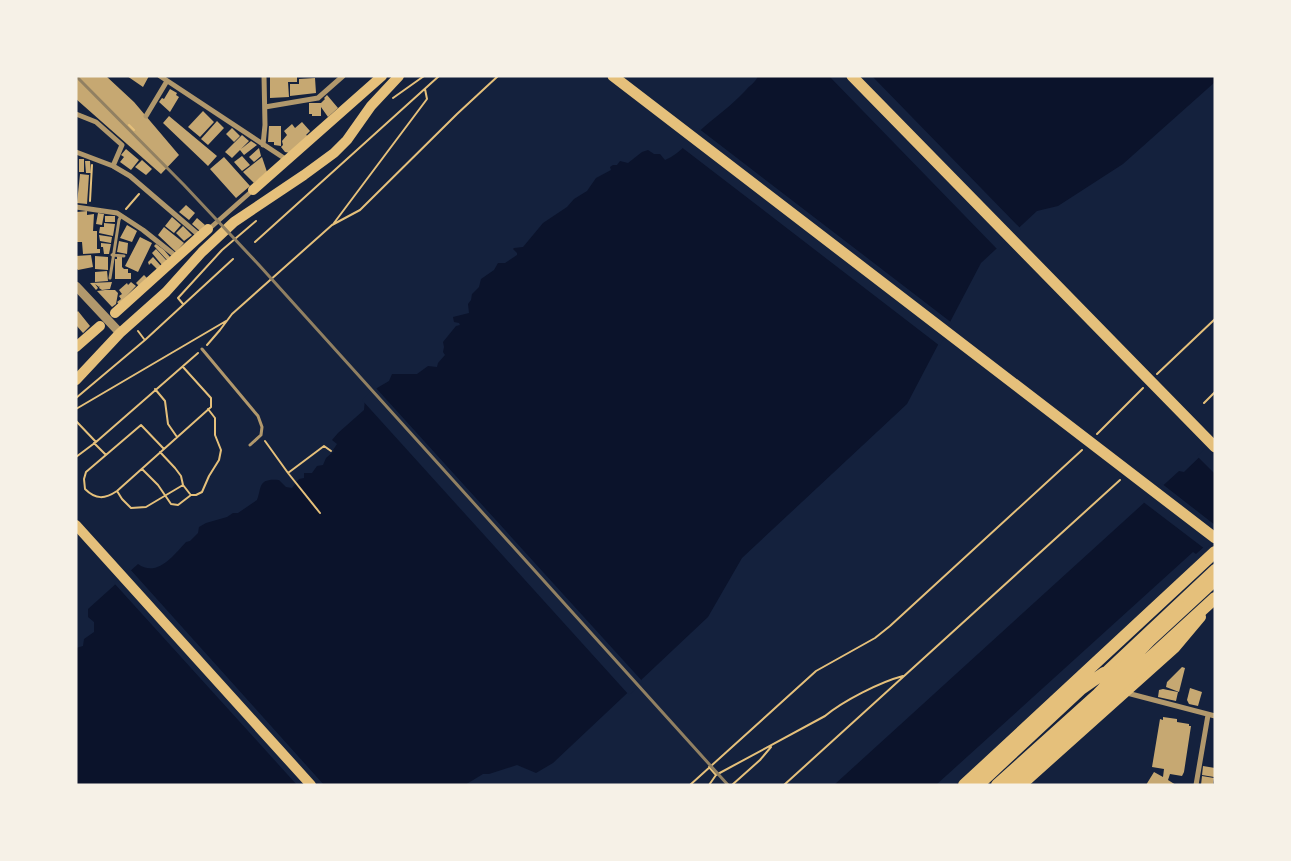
<svg xmlns="http://www.w3.org/2000/svg" width="1291" height="861" viewBox="0 0 1291 861" font-family="'Fira Sans Condensed',sans-serif">
<style>
.water{fill:#0b132b}
.pier{fill:#14213d}
.building{fill:#c6a872}
.lines{fill:none;stroke-linecap:round;stroke-linejoin:round}
.path{stroke:#e5c07b;stroke-width:2}
.service{stroke:#b1986c;stroke-width:3}
.pedestrian{stroke:#b1986c;stroke-width:4.5}
.minor{stroke:#b1986c;stroke-width:5}
.tertiary{stroke:#b1986c;stroke-width:9}
.secondary{stroke:#e5c07b;stroke-width:10}
.trunk{stroke:#e5c07b;stroke-width:11}
.motorway{stroke:#e5c07b;stroke-width:12}
.rail{stroke:#918062;stroke-width:3}
</style>
<rect width="100%" height="100%" fill="#14213d"/>
<path class="water" d="M758,76h457v6l-92,82 -65,42 -21,5 -56,52 -74,141 -165,154 -34,59 -155,146 -17,10 -19,-8 -28,9h-6l-18,11h-389v-137l7,-2 1,-7 10,-7v-10l-6,-5v-8l50,-45c19,14 36,-9 48,-22l4,-1 8,-8 1,-6 7,-4 21,-6 6,-4h5l19,-13c5,-12 0,-22 22,-20l7,7 6,1 7,-9 5,-1v-5h8l5,-7 6,-1 3,-7 8,-7 -1,-1 4,-6 -5,-4 6,-7 26,-23 1,-11 12,-11 12,-7 3,-7h25l11,-8 9,1 1,-4 7,-8 -2,-3 1,-5 -1,-5 13,-16 4,-1 -1,-2 -5,-1 -1,-5 16,-4 -1,-9 3,-4 1,-6 7,-7 2,-8 13,-9 4,-7h7l12,-8v-2l-4,-4 1,-1 9,-1 20,-24 24,-16 7,-8 13,-8 9,-13 15,-8 -1,-3 3,-2h4l3,-4 8,2 14,-11 6,-2 6,4h6l5,6c16,-6 26,-22 39,-33 14,-12 28,-22 41,-36 5,-6 10,-8 13,-15z
M1215,442v95l-19,17 -3,-2 -257,233h-102l345,-314 5,1 2,-2z"/>
<path class="pier" d="M829,76h43l149,153 -23,21z
M698,128l254,195 -12,23 -260,-200z
M375,387l268,295 -14,13 -267,-295z
M1215,439v35l-18,-18z
M1161,483l54,42v16l-10,8 -63,-48z
M129,568l195,217h-27l-183,-202z"/>
<path class="building" d="M76,76h30l28,26 45,53 -18,19 -85,-75z
M127,76h22l-6,11z
M270,76h27v6h-9l1,15 -19,1z
M315,78l1,15 -26,3v-12h9v-5z
M170,89l7,4 -1,2 3,2 -9,15 -11,-10 3,-4 2,1z
M327,95l11,13 -10,9 -7,-10v9h-9v-2h-3v-11h12l4,-4 -1,-1z
M203,111l11,11 -14,15 -12,-10z
M169,116l48,40 -9,10 -45,-43z
M217,121l7,7 -16,17 -7,-6z
M302,122l8,9 -4,4 2,1 -18,17 -5,-1 -4,-5 2,-2 -1,-4 5,-6 -3,-4 8,-7 3,4z
M269,126h12v20l-7,-1v-3h-6z
M232,128l8,8 -6,6 -8,-8z
M242,135l7,6 -8,8 10,-8 6,4 -13,10 -4,-5 -8,8 -7,-6z
M259,148l2,8 -7,6 -5,-5z
M126,149l13,11 -8,10 -11,-8 4,-5 -3,-2z
M242,156l8,9 -8,6 -8,-9z
M224,157l26,29 -14,12 -26,-29z
M262,157l5,15 -13,11 -11,-11z
M79,159h5v13h-5z
M142,160l10,9 -6,6 -11,-8z
M85,161h5l1,12h-5z
M80,174l9,1 -2,29 -10,-1z
M186,205l9,8 -6,7 -10,-8z
M87,211v4l7,-1 -1,17h4v18h3v4l-17,1 -1,-12h-6l1,-30z
M98,213l6,1 -2,11 -6,-1z
M105,216h10v6h-10z
M172,217l9,8 -7,8 -9,-7z
M197,218l8,7 -5,6 -8,-7z
M104,223l11,1 -2,12 -14,-3 1,-6h4z
M127,225l10,6 -5,11 -12,-4z
M183,226l9,9 -8,6 -8,-8z
M164,227l20,16 -8,9 -18,-17z
M99,235l13,2 -1,6 -11,-2z
M140,237l12,6 -14,29 -13,-6z
M119,241l9,2 -1,11 -10,-2z
M101,243l10,1 -2,10h-5l-1,-7h-2z
M156,244l8,6 6,7 -3,3 -13,-14z
M156,249l11,12 -5,4 -10,-12z
M91,255l2,12 -15,3 -2,-2v-12z
M95,256l13,1v13l-13,-1z
M117,257h5v10l2,2h4v4h3v6h-16v-20h2z
M153,257l8,9 -4,3 -6,-6 -2,2 -1,-3z
M107,271l1,10 -13,1v-10z
M144,275l3,3 -8,8 -3,-3z
M112,282l-2,7 -8,1 -3,-2 1,-2 -1,1 -4,-3 3,4 -2,2 -6,-7z
M131,282l5,4 -17,18 -2,-2 4,-3 -2,-3 3,-2 -3,-4 8,-7 1,2z
M105,290h10l3,3 -2,11 -4,3 -15,-16z
M78,311l12,15 -7,7 -7,-8v-12z
M1182,667l3,1 -6,24 -13,-5 1,-5z
M1190,688l12,4 -4,14 -9,-2 -2,-4z
M1163,689l15,3 -2,9 -18,-4 1,-7z
M1163,717l14,2v3l12,2v2h2l-7,46 -2,4 -12,-2 -2,6 8,5h-30l8,-13 9,5 1,-8 -12,-2 8,-48 3,1z
M1203,766l12,2 -1,9 -12,-2z
M1202,776l12,2 -1,7h-12z"/>
<g class="lines">
<path class="path" d="M393,98l31,-22
M129,125l5,5
M90,201l2,-36
M126,209l13,-15
M334,223l93,-124 -2,-10
M255,242l184,-166
M183,304l-5,-6 44,-48 34,-29
M138,331l6,8
M207,345l13,-15 12,-16 100,-89 28,-15 97,-96 41,-38
M1157,374l58,-55
M155,389l10,12 3,23 9,13
M76,398l69,-58 88,-81
M1204,403l11,-11
M76,409l150,-88
M76,421l20,21
M1097,434l46,-46
M265,441l23,32 36,-27 7,5
M94,443l12,12
M164,449l-23,-24 -55,47 -2,7 1,10c11,11 20,10 32,2l94,-84v-9l-28,-31
M160,452l15,16 6,8 2,9 7,9
M76,457l20,-15 102,-89
M142,469l16,16 13,19 7,1 13,-10h5l6,-3 7,-16 10,-16 2,-10 -6,-15v-17l-7,-9
M288,473l32,40
M117,491l5,8 9,9 15,-1 37,-22
M716,775l109,-59c18,-15 55,-34 78,-40
M690,785l126,-114 59,-33 15,-12 192,-176
M709,785l7,-10 -7,-8
M732,785l28,-25 11,-13
M784,785l336,-305"/>
<path class="service" d="M112,255l12,1
M110,278l9,-58 2,-4
M202,349l56,67 4,11 -1,8 -11,10"/>
<path class="pedestrian" d="M209,229l44,-39"/>
<path class="minor" d="M160,76l127,84
M265,107l53,-9 25,-22
M76,114l20,8 26,23 -9,21
M146,116l21,-35
M263,145l2,-20 -1,-49
M76,152l37,14 17,10 70,60
M76,207l41,6 26,17 34,27
M1127,693l88,23
M1196,785l12,-70"/>
<path class="tertiary" d="M76,286l44,47"/>
<path class="secondary" d="M253,190l129,-114
M115,313l93,-84
M76,347l24,-21
M76,380l44,-47 46,-41 36,-40 32,-30 70,-47 30,-22 13,-13 24,-34 28,-30
M76,525l235,260
M1099,678l116,-109
M1022,785l153,-137 26,-31"/>
<path class="trunk" d="M613,76l602,462
M852,76l363,371"/>
<path class="motorway" d="M964,785l251,-233
M978,785l103,-96 23,-16
M997,785l101,-91 52,-54 65,-60
M1011,785l204,-187"/>
<path class="rail" d="M76,76l108,109 75,80 469,520"/>
</g>
<rect width="1291" height="861" fill="none" stroke="#f6f1e7" stroke-width="155"/>
</svg>
